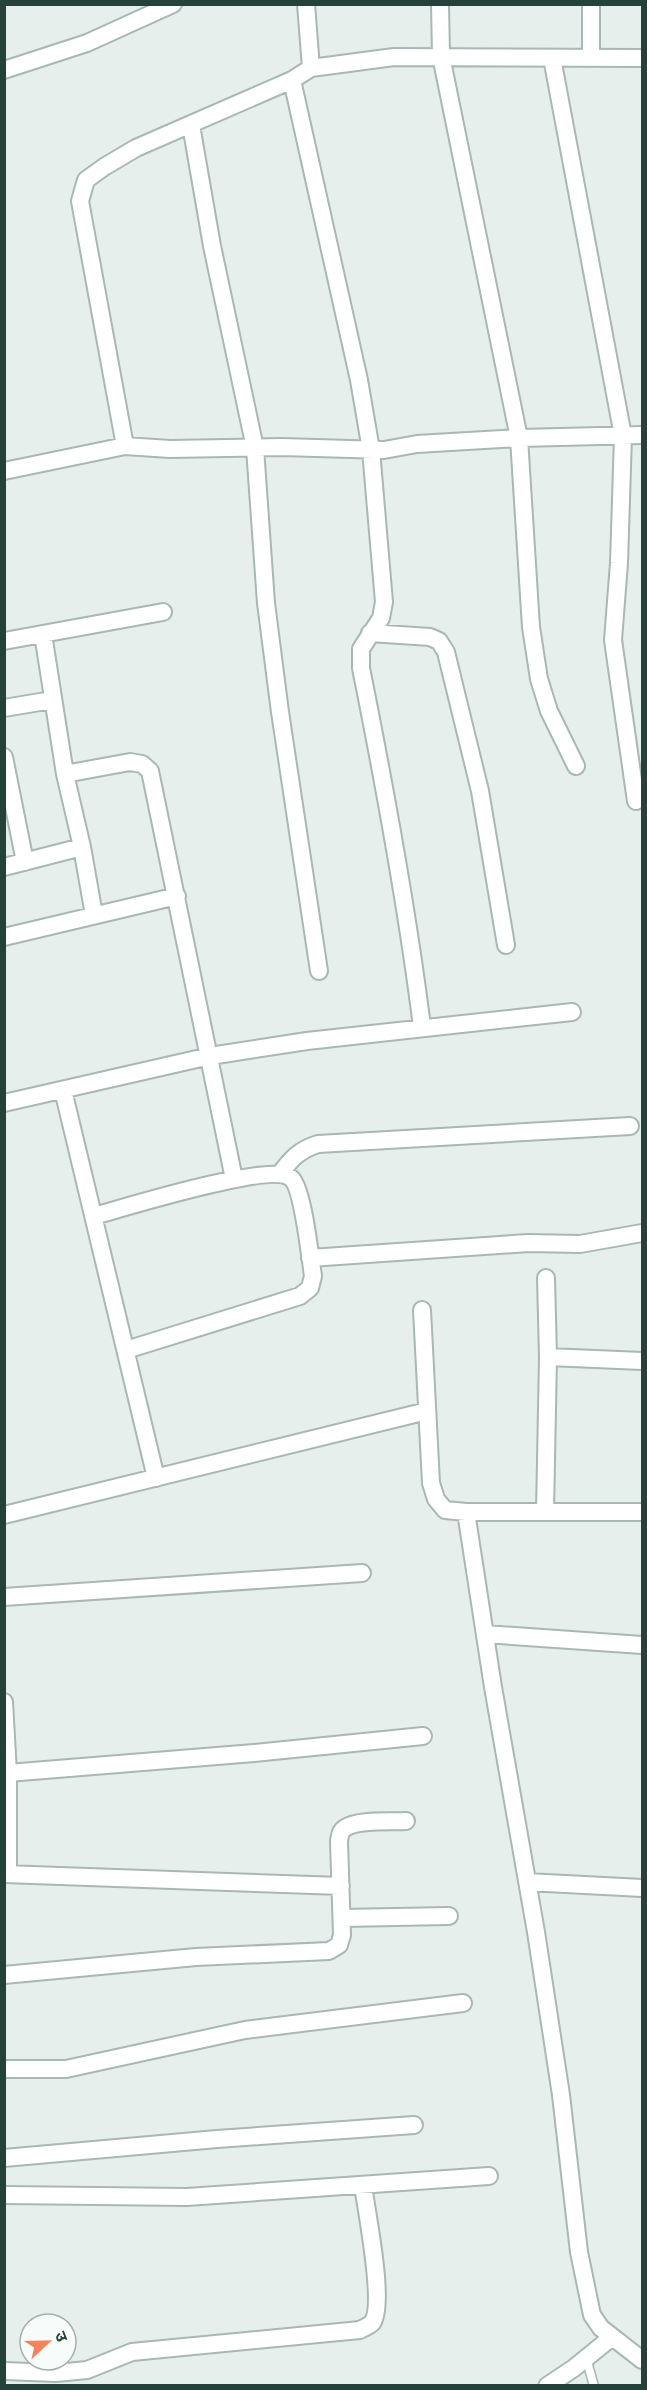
<svg xmlns="http://www.w3.org/2000/svg" width="647" height="2390" viewBox="0 0 647 2390" font-family="Mulish,'Noto Sans Devanagari',sans-serif">
<style>
.lines{fill:none;stroke-linecap:round;stroke-linejoin:round}
.service-casing{stroke:#a8b8b2;stroke-width:11}
.minor-casing{stroke:#a8b8b2;stroke-width:20}
.service{stroke:#fff;stroke-width:8}
.minor{stroke:#fff;stroke-width:16}
</style>
<rect width="100%" height="100%" fill="#e6efeb"/>
<g class="lines">
<g class="service-casing">
<path id="service" d="M586,2358l8,28"/>
</g>
<g class="minor-casing">
<path id="minor" d="M306,4l5,64
M440,4l1,52 78,382 12,189 8,52 10,32 27,55
M552,58l71,378 -4,127 -6,77 23,161
M591,58v-54
M4,70l83,-27 86,-39
M292,80l67,300 12,70 13,152 -3,16 -20,31v19c24,120 46,238 61,359
M191,125l21,121 43,202 11,155 14,109 39,259
M125,446l-45,-245 6,-21 18,-13 32,-19 156,-68 19,-12 83,-11 248,1
M4,471l121,-25 45,3 112,-2 102,3 33,-6 102,-6 123,-3
M370,633l60,4 9,4 7,11 34,139 26,154
M43,634l22,140 17,73 12,68
M4,641l159,-29
M4,708l48,-8
M4,757l21,105
M65,774l65,-12 12,2 8,7 84,408
M4,867l78,-20
M4,937l173,-41
M63,1090l93,388
M4,1103l206,-47 97,-15 265,-29
M280,1174c11,-15 19,-24 38,-30l312,-18
M94,1216c29,-8 177,-54 197,-38 12,10 19,79 22,98l-3,12 -10,8 -174,54
M310,1258l218,-15 52,1 62,-11
M422,1310l9,173 5,16 9,11 21,2h176
M548,1357l94,4
M466,1512l27,175 43,245 25,163 18,157 13,63 9,13 41,32
M545,1512l3,-155 -2,-79
M4,1515l423,-104
M4,1597l358,-24
M485,1634l157,11
M4,1702l4,71v100
M8,1773l246,-20 169,-17
M4,1874l337,12
M527,1882l115,6
M342,1918l107,-2
M4,1975l192,-18 133,-6 10,-6 3,-10 -3,-94c1,-5 1,-10 6,-13 12,-9 46,-6 61,-7
M4,2069h62l179,-39 218,-27
M4,2158l213,-19 197,-14
M4,2195l183,2 302,-21
M4,2371l52,2 31,-3 45,-18 228,-22c3,-2 9,-4 12,-7 14,-18 -6,-113 -9,-138
M547,2386l27,-18 38,-31"/>
</g>
<use href="#service" class="service"/>
<use href="#minor" class="minor"/>
</g>
<rect width="647" height="2390" fill="none" stroke="#24423a" stroke-width="12"/>
<g transform="translate(48 2342) rotate(68)"><circle r="28" fill="#f7fbf9" stroke="#a3b1ad" stroke-width="1.5"/>
<path d="M0-4.5L10 22L0 15L-10 22Z" fill="#f4845f"/>
<text y="-9" font-size="16" font-weight="bold" text-anchor="middle" fill="#24423a">उ</text>
</g>
</svg>
